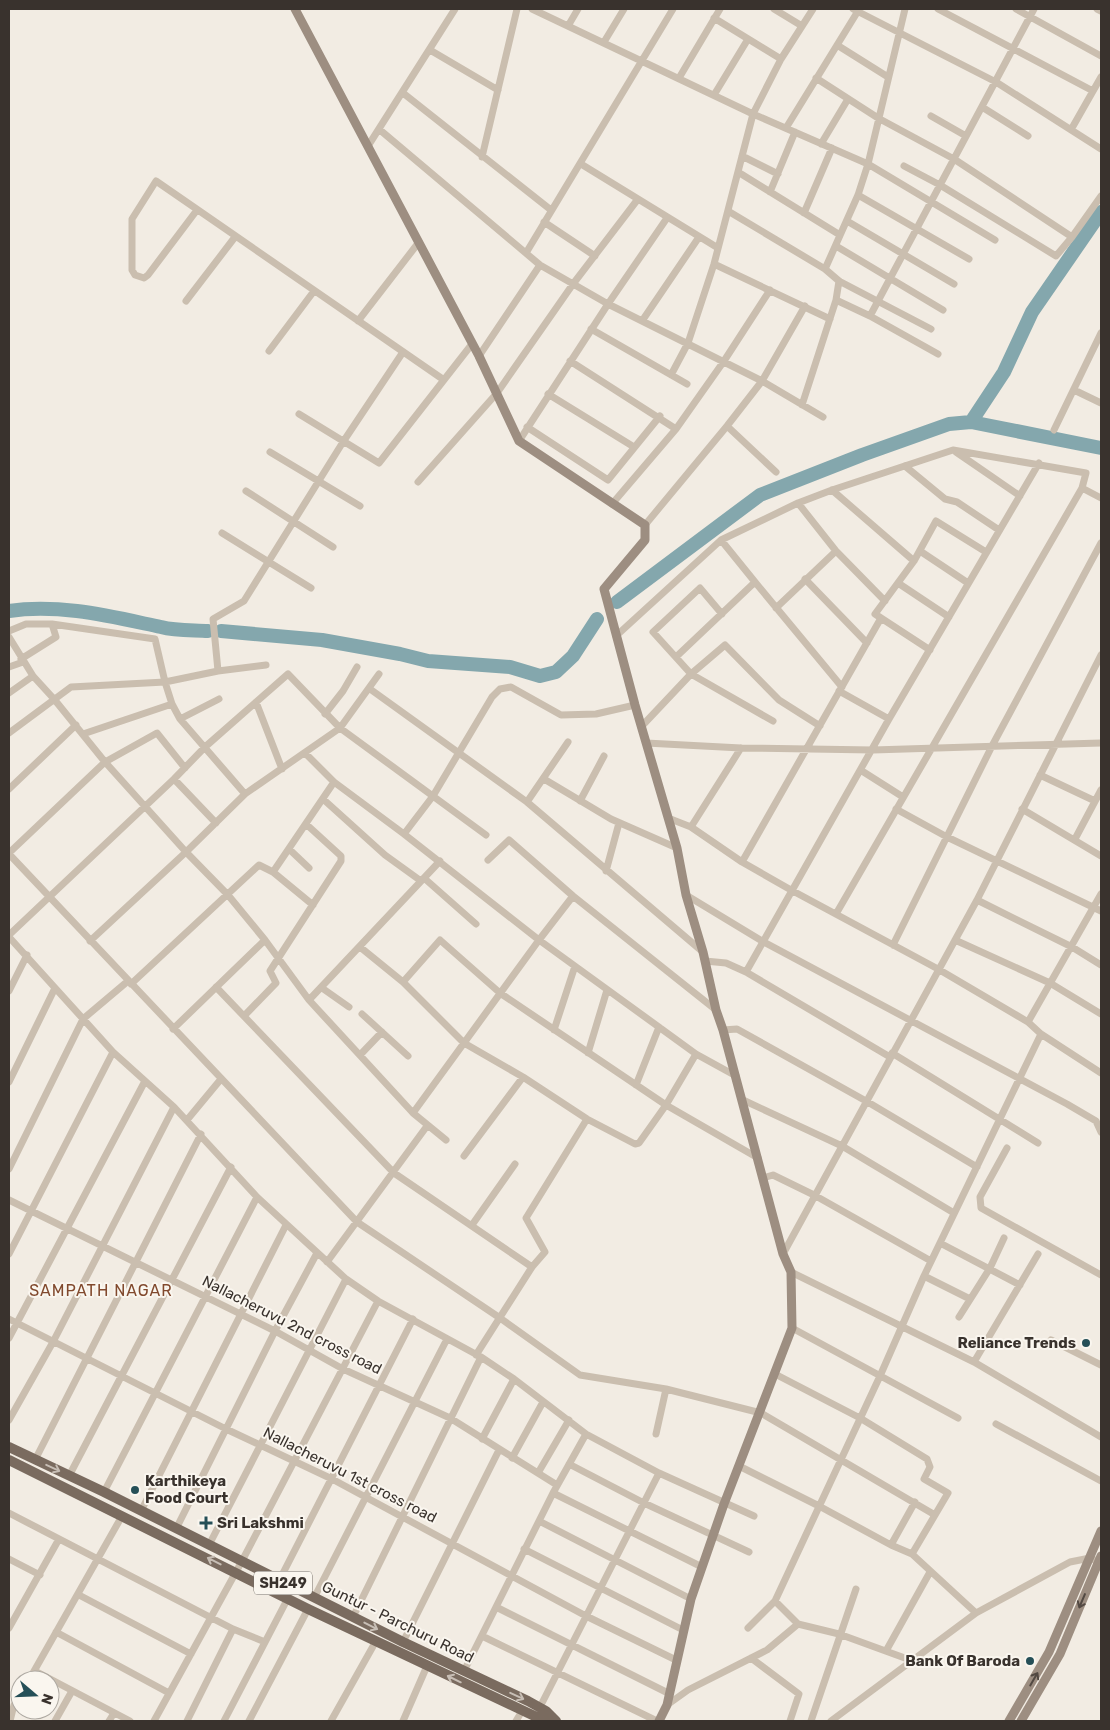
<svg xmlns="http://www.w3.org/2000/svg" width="1110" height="1730" viewBox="0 0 1110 1730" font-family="Rubik,sans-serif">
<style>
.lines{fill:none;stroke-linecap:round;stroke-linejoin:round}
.river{stroke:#84a7ad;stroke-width:14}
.street{stroke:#cabeaf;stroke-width:7}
.secondary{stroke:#9d8e81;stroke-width:9}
.primary{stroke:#7a6b5f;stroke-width:10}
.oneway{stroke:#c7beb5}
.oneway2{stroke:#524942}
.poi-dot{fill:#254f57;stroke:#faf6ef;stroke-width:2}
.labels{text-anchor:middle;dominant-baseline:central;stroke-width:4;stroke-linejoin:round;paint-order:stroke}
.shield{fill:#faf6ef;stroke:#736d67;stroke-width:1}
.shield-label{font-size:14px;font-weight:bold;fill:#39322d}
.street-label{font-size:15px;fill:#39322d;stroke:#faf6ef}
.poi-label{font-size:15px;font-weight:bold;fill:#39322d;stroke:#faf6ef;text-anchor:end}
.neighbourhood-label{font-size:16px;letter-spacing:1px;fill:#81492d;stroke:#faf6ef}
</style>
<rect width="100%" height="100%" fill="#f2ece3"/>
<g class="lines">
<path class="river" d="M971,422l33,-50 28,-60 69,-100
M617,602l143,-107 102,-40 87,-31 22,-2 130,26
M9,611c50,-8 104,6 152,16 15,4 32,3 47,4
M221,631l101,9 78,14 28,7 82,6 30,9 16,-4 17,-16 24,-37"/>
<path class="street" d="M532,9l221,105 115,50 127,76
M774,9l28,17
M853,9l143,73 105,67
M938,9l155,82
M1016,9l85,47
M1097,9l4,2
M714,18l67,41
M568,26l10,-17
M604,42l20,-33
M837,45l51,32
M430,50l68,40
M679,78l41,-69
M816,78l62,40 76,41 118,78
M403,93l148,117
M714,95l34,-56
M982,107l46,29
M931,116l35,20
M786,128l72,-117
M1072,128l29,-51
M380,130l160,135 68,39 154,77 61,36
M821,144l27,-45
M368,146l87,-137
M742,156l36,18
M482,157l35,-148
M581,164l137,84
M904,166l36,19 116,71 16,-19 29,-41
M738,172l102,63
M770,192l25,-60
M858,195l111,64
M197,210l-49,65 -4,3 -9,-3 -3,-5v-51l24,-38 288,199
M728,211l97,58 14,12 92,48
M804,213l28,-65
M847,221l107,63
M544,222l51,34
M836,246l107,64
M526,253l147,-244
M714,264l116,55
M825,269l33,-74 10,-31 37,-155
M836,300l34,16 68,38
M186,301l49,-64
M870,316l164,-307
M358,321l61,-79
M642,321l57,-84
M591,329l96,55
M269,351l45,-60
M479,356l61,-91
M570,361l106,68
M671,375l17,-32 26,-79 39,-150 28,-55 32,-50
M1074,390l27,13
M548,394l86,53
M802,405l34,-105 3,-19
M299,414l80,49 93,-119
M727,426l49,46
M527,427l81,53 52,-64
M1054,430l47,-97
M519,441l89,-137 59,-86
M270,452l90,54
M956,452l64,44
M905,466l40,33 12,3 42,28
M418,482l79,-89 76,-109 65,-85
M1082,488l19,10
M832,490l82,71
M246,491l87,56
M798,503l38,48 49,50
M612,504l64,-75 48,-68 46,-71
M645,525l82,-99 35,-45 43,-75
M222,533l89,55
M721,540l34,42
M920,551l48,32
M805,579l62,64
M898,583l51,34
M776,608l60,-57
M722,614l-22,-26 -47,44 38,42 82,47
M881,618l-6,-4 39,-53 22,-40 50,31
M9,631l17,-7h26l103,15 10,43 7,22 8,15 65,75
M616,636l105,-96 77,-37 34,-13 121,-40 133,23 -4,15 -246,426
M9,637l24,39 21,23 51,63 81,90 42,43 37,45 44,60 104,113 33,27
M676,657l79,-75 87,105
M21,659l35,-22 -4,-13
M9,667l14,-5
M218,671l-5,-52 31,-18 99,-159 60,-90
M370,689l157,113 176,150
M839,691l50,28
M9,693l24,-17
M256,702l26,67
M325,714l18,-23 14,-24
M180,719l39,-20
M641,727l50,-53 34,-29 54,55 41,26
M9,733l62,-46 94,-5 53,-11 48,-6
M83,734l89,-30
M646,743l95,5 132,2 228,-7
M305,753l29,29 70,52 135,106 157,114 40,22
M862,771l41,26
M1040,775l55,26
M174,779l42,44
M544,779l67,40 66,29
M9,789l67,-64
M323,799l62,56 36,26
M580,801l24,-45
M527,802l41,-60
M896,809l51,28 154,74
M1022,809l79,47
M668,818l23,9 51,35 49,28 147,79 90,53 13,12 60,39
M691,827l50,-79
M404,834l29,-38 59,-99 8,-8 11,-2 50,28 35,-1 39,-9
M1075,839l26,-49
M289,849l20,19
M9,853l96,-91 52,-29 28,35
M9,854l348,368 143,96 80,57 86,14 95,24 174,102
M488,860l21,-20 64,56 143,114
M742,862l139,-244 49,32
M606,871l13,-48
M273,872l40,33
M424,878l52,46
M686,895l76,46 305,163 29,17 5,11
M977,900l95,47 29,18
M9,935l165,-156 31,-32 83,-73 52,54 146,107
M9,937l104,115 61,55 83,90 89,82 32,22 103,56 33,22 72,55 73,39 95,43
M955,940l95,43 51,31
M90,941l96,-89 59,-58 95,-66 39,-54
M893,945l99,-199 109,-203
M360,947l43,35 61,61 59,34 64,42 48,25 4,-1 27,-38 30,-51
M705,961l21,2 20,9
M403,982l37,-42 60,53 166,112 92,53
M131,984l128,-119 14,7 61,-90
M216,987l178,186 138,94 -56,88
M322,988l27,19
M9,991l18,-36
M309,1000l131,-139
M362,1014l46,42
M245,1015l31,-32 -6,-12 71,-110v-5l-35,-32
M1028,1022l73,-128
M173,1029l92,-89
M554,1030l21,-64
M723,1030l14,-1 129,72 111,66
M588,1053l19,-63
M892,1053l146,90
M360,1055l22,-23
M890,1057l-144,-85 143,-253 150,-256
M9,1082l46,-94
M636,1085l23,-58
M743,1100l99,46 112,67
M413,1113l126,-173 34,-44
M187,1120l34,-41
M1007,1148l-27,49 1,11 120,67
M464,1156l59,-79
M9,1169l74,-150 45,-38
M763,1178l10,-3 41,20 117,66
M9,1200l266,131 68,38 107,49 107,67
M472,1225l43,-61
M940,1243l80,42
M9,1254l104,-202
M783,1254l194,-354 124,-245
M327,1262l100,-136
M532,1267l13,-15 -19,-34 61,-99
M791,1272l183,90 127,75
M924,1276l46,23
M959,1317l31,-49 14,-30
M9,1319l217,110 106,50 254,137 90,44
M792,1328l166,90
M9,1338l136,-257
M1051,1340l50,25
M974,1362l64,-108
M775,1374l85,44 67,41 3,8 -6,12 24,14 -36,61
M9,1420l44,-78 121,-235
M996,1424l105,57
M656,1434l10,-45
M482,1439l32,-60
M512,1458l31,-56
M35,1460l166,-326
M569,1464l75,39 105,49
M739,1466l80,40 72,39 21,9 64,59
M538,1473l31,-53
M69,1476l162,-309
M104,1492l153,-295
M553,1493l149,74
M141,1511l145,-286
M9,1513l224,116 32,13
M539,1521l152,78
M176,1529l99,-198 42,-78
M209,1545l137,-266
M891,1545l24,-43
M524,1549l159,81
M9,1559l31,16
M279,1581l134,-262
M79,1595l112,59
M314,1598l133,-259
M775,1601l23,23
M496,1607l172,86
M353,1617l128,-260
M9,1628l50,-89
M748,1628l27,-27 105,-225 44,-100 117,-242
M56,1632l113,61
M482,1636l175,85
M403,1642l96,-192
M886,1651l44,-79
M751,1658l48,36 -9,27
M35,1671l95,50
M464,1671l89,-178 33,-59
M29,1680l93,-164
M667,1705l21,-15 79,-40 31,-26 41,10 74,27
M540,1707l119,-234
M10,1721l4,-16 6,-10
M55,1721l17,-30
M109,1721l5,-8
M154,1721l88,-160 136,-260
M187,1721l46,-92
M224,1721l64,-123
M249,1721l59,-112
M331,1721l45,-80
M403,1721l24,-55
M516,1721l6,-10
M811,1721l45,-132
M831,1721l145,-108 94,-51 20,-4 9,4"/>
<path class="secondary" d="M295,9l184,347 40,85 126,84v15l-41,49 31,116 42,143 9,47 17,57 13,58 7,20 60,224 8,18 1,56 -68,176 -33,95 -24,106 -8,16
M1009,1721l40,-69 52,-121
M1021,1721l39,-67 41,-98"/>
<path class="primary" d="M9,1447l95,45 299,150 125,59 18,10 10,10
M9,1460l299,149 237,112"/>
</g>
<defs><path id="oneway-shaft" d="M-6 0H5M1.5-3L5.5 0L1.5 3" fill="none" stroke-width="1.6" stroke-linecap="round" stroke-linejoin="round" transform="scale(1.25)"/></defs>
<g class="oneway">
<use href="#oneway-shaft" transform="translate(53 1468) rotate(25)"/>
<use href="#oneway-shaft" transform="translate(214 1561) rotate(-153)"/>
<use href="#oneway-shaft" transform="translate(371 1626) rotate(27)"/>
<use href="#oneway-shaft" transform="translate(454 1679) rotate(-154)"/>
<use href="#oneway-shaft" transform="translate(517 1696) rotate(25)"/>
</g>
<g class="oneway2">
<use href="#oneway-shaft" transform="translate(1082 1601) rotate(113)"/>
<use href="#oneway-shaft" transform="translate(1034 1679) rotate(-60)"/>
</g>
<g class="poi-dot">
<circle cx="1086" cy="1343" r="5"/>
<circle cx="135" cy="1490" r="5"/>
<path d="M203.5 1515.5h5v5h5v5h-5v5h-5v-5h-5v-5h5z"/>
<circle cx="1030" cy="1661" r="5"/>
</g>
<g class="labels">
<rect class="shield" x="254" y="1571.5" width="58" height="23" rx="4"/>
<g class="shield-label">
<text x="283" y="1583">SH249</text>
</g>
<g class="street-label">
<text transform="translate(292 1325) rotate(27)">Nallacheruvu 2nd cross road</text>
<text transform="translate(350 1475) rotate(27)">Nallacheruvu 1st cross road</text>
<text transform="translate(398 1622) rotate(26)">Guntur - Parchuru Road</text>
</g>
<g class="poi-label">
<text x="1076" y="1343">Reliance Trends</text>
<text x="145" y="1481" text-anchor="start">Karthikeya<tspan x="145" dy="17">Food Court</tspan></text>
<text x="217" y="1523" text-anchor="start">Sri Lakshmi</text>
<text x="1020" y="1661">Bank Of Baroda</text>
</g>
<g class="neighbourhood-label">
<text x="101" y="1290">SAMPATH NAGAR</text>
</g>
</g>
<rect width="1110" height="1730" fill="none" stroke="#39322d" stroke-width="20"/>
<g transform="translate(35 1695) rotate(109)"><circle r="24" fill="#faf6ef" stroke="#ada8a1"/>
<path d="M0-4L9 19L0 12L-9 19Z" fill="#254f57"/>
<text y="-8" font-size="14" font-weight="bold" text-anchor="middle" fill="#39322d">N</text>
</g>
</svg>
